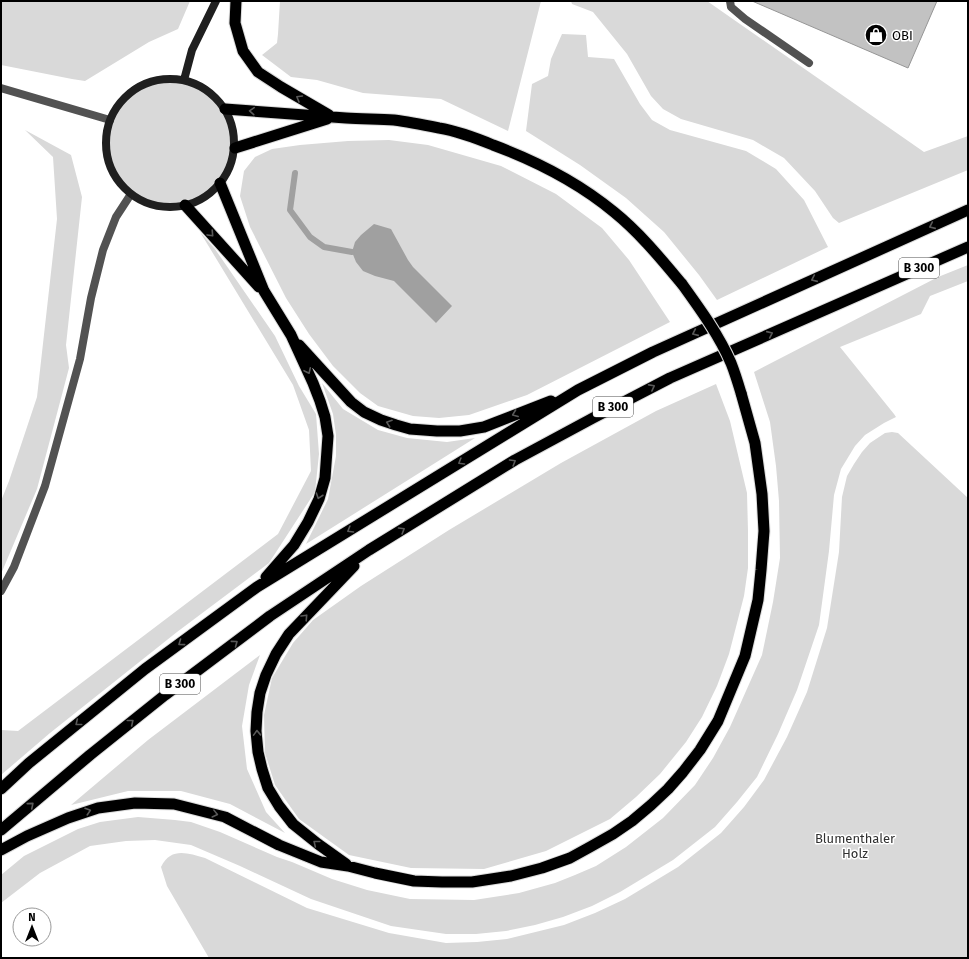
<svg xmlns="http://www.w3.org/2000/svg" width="969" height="959" viewBox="0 0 969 959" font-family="'Fira Sans',sans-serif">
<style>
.green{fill:#d9d9d9}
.water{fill:#a0a0a0}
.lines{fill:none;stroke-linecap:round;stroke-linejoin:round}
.stream{stroke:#a0a0a0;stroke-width:6}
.building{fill:#c2c2c2;stroke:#969696}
.trunk-casing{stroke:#dbdbdb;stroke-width:13}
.service{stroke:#525252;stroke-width:8}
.minor{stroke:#525252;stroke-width:8}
.tertiary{stroke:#525252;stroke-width:8}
.secondary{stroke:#1f1f1f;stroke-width:8}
.trunk{stroke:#000;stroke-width:11}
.trunk-bridge-casing{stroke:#dbdbdb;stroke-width:13;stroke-linecap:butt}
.trunk-bridge{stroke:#000;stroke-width:11}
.oneway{stroke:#595959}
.labels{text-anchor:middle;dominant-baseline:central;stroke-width:3;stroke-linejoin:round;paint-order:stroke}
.shield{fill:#fff;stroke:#4c4c4c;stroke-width:1}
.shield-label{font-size:12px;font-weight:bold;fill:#000}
.poi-label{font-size:13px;fill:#000;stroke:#fff;text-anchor:start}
.park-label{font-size:13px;fill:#303030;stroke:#fff}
</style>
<rect width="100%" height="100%" fill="#fff"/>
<path class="green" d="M1,1h189l-12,28 -29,13 -64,39 -13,-2 -71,-14z
M280,1h261l-33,130 -67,-32 -78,-6 -46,-13 -26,-3 -29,-22 15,-12 1,-9z
M571,1h136l217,151 44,-16v34l-129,53 -6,-5 -18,-27 -31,-33 -31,-18 -72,-21 -18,-10 -12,-13 -24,-42 -34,-42 -21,-8z
M562,34l24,1 2,22 26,2 26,45 12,16 18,10 76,21 30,18 28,31 24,47 -111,53 -18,-25 -35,-43 -38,-34 -46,-33 -54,-34 6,-47 16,-8 3,-17z
M106 143a64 64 0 1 1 128 0a64 64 0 1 1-128 0Z
M25,130l46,25 11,42 -16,148 3,23 -32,121 -36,85v-73l8,-20 28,-84 20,-178 -4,-62z
M389,140l39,5 73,21 55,28 46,34 27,32 41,62 -143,73 -58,20 -30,3 -26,-2 -35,-10 -18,-13 -27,-27 -24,-32 -23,-36 -36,-71 -10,-31 4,-25 11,-14 17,-8 28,-4 48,-4z
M200,232l15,17 60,87 24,50 17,28 3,40 -4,38 -46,71 -92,69 -127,101 -49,42v-45l17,1 260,-197 33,-63 -2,-41 -16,-45z
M968,265v16l-38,15 -9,18 -81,33 54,67 2,3 -12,6 -19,12 -10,11 -14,23 -7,26 -5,56 -10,74 -22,65 -19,44 -21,43 -20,25 -22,25 -42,33 -53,32 -28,14 -29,11 -28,8 -29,6 -30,3h-30l-55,-8 -80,-27 -71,-33 -49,-21 -36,-5 -29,1 -36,5 -50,27 -39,30v-28l23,-19 54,-27 22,-7 38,-5 37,3 16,2 29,10 57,25 15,5 40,17 35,11 43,9 64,1 45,-7 36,-10 20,-8 21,-9 30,-19 37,-29 32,-33 18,-27 17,-31 32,-72 11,-53 7,-44 -1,-57 -3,-35 -6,-44 -16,-50 184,-95z
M322,383l21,26 35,21 29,8 40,4 28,-4 -169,106 22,-45 8,-43v-21l-3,-21z
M716,384l14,37 17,72 1,38v37l-4,28 -15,58 -12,32 -15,31 -16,25 -26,32 -24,23 -26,22 -64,32 -62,18 -73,-1 -62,-13 -50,-36 -24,-34 -10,-32 -1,-38 8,-37 21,-35 20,-23 48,-34 88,-56 112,-67 95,-52z
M892,432l6,1 70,65v460h-759l-42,-72 -6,-19c10,-20 26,-14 44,-9l102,50 82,25 57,10 31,-1 30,-3 57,-14 31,-12 30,-14 53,-32 43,-34 23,-26 20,-27 23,-43 20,-45 20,-64 12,-76 3,-55 5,-21 7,-12 8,-12 8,-9 15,-10z
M260,655l-11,30 -7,41 5,43 19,43 19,21 -55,-29 -49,-13h-53l-57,14 77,-65z"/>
<path class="water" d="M374,224l17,5 17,31 5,7 39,39 -16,17 -42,-42 -19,-5 -12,-5 -7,-9 -4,-10 3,-10 6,-7z"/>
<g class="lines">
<path class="stream" d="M295,173l-5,37 20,27 14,10 28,5"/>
</g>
<path class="building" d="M752,1h185l-29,67z"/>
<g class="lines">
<g class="trunk-casing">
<path id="trunk" d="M236,1l-1,22 8,28 15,21 23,15 48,28
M225,109c40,3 80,6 121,9 16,1 32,1 48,2 15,2 30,5 45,8 18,3 37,10 54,17 43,16 86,38 121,67 26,21 47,47 68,72
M235,148l92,-29
M220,183l44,108 27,44 22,48 7,18 5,16 3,19 -3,42 -6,21 -11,23 -14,23 -28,32
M185,205l74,82
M299,345l52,57 13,10 17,8 15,5 14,4 27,2h23l24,-4 67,-26
M1,789l28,-26 116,-94 112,-82 321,-197 75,-38 315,-142
M1,830l89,-75 75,-60 105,-79 99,-66 146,-90 78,-42 77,-40 298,-131
M1,850l26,-14 41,-18 30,-10 37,-5 39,1 51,13 54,28 42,17 27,4 27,7 39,8 28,1h30l39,-6 31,-8 28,-10 20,-11 23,-13 19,-13 19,-16 17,-16 15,-17 17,-22 18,-29 27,-65 13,-56 3,-30 3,-39 -2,-37 -7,-51 -14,-50
M346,864l-28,-20 -25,-20 -14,-18 -11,-18 -6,-19 -4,-17 -2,-21 1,-19 3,-19 6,-18 10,-21 13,-20 65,-68"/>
</g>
<path class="service" d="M730,1l1,6 14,12 64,44"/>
<path class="minor" d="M1,591l13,-24 31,-81 35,-127 11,-61 12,-48 13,-33 15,-23"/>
<path class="tertiary" d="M1,88l109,32"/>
<path class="secondary" d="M106 143a64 64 0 1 1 128 0a64 64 0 1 1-128 0Z
M184,80l8,-30 24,-49"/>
<use href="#trunk" class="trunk"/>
<g class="trunk-bridge-casing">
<path id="trunk-bridge" d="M682,284c18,25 37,51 49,79 4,10 7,20 10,30"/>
</g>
<use href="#trunk-bridge" class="trunk-bridge"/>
</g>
<defs><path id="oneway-chevron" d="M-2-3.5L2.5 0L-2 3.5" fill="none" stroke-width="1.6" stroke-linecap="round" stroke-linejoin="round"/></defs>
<g class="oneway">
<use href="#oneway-chevron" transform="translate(299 98) rotate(-150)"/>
<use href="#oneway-chevron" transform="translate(252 111) rotate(-176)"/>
<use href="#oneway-chevron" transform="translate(932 226) rotate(156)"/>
<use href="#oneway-chevron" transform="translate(211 234) rotate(47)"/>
<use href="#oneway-chevron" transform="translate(814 279) rotate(156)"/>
<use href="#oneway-chevron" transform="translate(695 333) rotate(156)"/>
<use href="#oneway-chevron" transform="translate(770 334) rotate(-24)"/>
<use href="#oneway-chevron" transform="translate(308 371) rotate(65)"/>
<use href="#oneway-chevron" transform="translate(652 387) rotate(-28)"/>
<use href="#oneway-chevron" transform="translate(515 414) rotate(159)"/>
<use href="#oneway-chevron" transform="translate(389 423) rotate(-161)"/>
<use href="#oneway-chevron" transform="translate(461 462) rotate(149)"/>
<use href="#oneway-chevron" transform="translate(513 462) rotate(-31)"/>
<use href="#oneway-chevron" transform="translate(319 496) rotate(109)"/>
<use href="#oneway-chevron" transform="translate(350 530) rotate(149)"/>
<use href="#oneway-chevron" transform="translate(402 530) rotate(-31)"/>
<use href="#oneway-chevron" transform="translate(305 617) rotate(-47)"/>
<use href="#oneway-chevron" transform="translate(181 643) rotate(144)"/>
<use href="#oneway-chevron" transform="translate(235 643) rotate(-37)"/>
<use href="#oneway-chevron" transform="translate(131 722) rotate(-39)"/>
<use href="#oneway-chevron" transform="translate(78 723) rotate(141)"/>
<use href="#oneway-chevron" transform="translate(257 733) rotate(-92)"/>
<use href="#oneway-chevron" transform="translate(31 805) rotate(-40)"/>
<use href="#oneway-chevron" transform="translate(88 811) rotate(-18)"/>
<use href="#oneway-chevron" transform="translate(215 814) rotate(14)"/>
<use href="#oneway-chevron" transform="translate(316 843) rotate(-141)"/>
</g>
<defs>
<g id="shop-disc" transform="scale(1.15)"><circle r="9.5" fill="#000" stroke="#fff"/><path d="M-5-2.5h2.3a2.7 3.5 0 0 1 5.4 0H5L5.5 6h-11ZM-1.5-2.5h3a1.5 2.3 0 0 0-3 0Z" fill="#fff"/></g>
</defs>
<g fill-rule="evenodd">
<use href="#shop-disc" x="876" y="35"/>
</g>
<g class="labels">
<g class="shield">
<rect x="899" y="258" width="40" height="20" rx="3"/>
<rect x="593" y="397" width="40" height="20" rx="3"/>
<rect x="160" y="674" width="40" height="20" rx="3"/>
</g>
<g class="shield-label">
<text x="919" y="268">B 300</text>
<text x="613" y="407">B 300</text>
<text x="180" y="684">B 300</text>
</g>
<g class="poi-label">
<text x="892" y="35">OBI</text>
</g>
<g class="park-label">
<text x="855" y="838">Blumenthaler<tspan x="855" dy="15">Holz</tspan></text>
</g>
</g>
<rect width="969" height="959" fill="none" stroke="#000000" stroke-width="4"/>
<g transform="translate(32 927)"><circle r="19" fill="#ffffff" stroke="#999999"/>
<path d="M0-3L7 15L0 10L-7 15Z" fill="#000000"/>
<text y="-6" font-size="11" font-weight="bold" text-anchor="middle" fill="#000000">N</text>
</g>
</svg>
